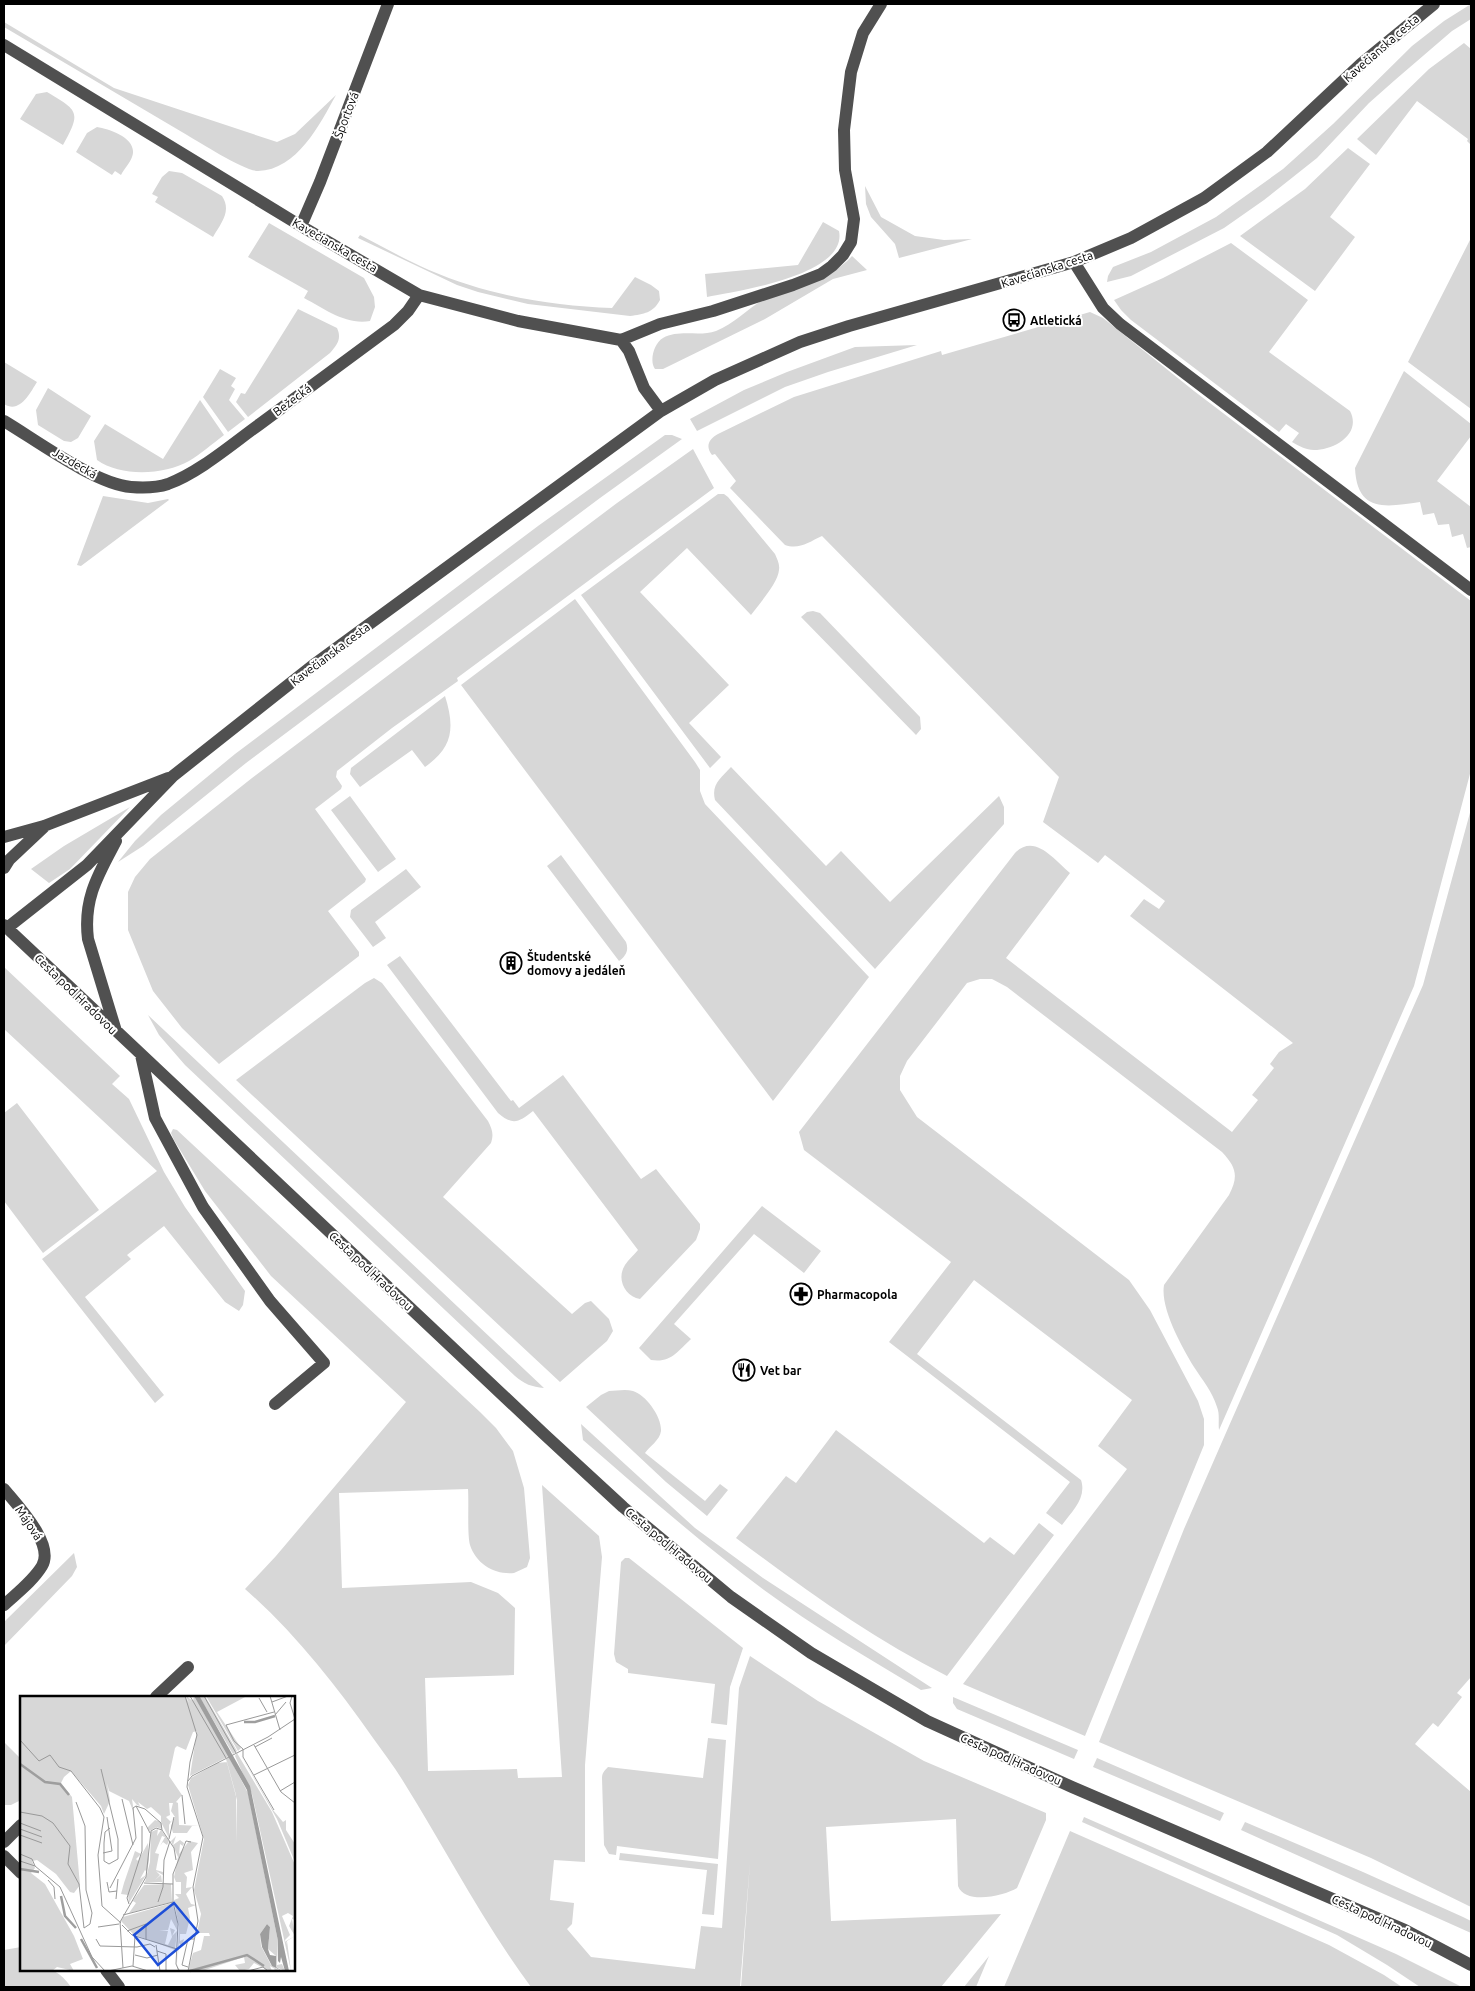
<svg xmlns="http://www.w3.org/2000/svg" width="1475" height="1991" viewBox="0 0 1475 1991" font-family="Ubuntu,sans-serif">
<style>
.green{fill:#d7d7d7}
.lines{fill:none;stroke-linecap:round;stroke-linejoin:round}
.minor{stroke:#505050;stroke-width:12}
.labels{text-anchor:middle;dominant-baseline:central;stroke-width:4;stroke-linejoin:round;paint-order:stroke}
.street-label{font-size:12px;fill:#000;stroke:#fff}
.poi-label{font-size:12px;font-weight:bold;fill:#000;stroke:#fff;text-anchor:start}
.inset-river{fill:none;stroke:#9e9e9e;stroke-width:2.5}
.inset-road{fill:none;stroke:#999;stroke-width:1}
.view{fill:#1d4ed8;fill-opacity:0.15;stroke:#1d4ed8;stroke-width:2.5}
.inset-edge{fill:none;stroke:#000;stroke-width:2.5}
</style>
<rect width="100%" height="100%" fill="#fff"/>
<path class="green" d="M1471,4v15l-19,12 -57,49 -26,23 -52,55 -53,42 -40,28 -93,48 -24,6 1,-6 5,-9 38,-15 65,-35 67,-48 50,-45 79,-78 32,-25z
M4,22l110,66 163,54 18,-8 41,-39c-16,29 -39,75 -78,76 -14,0 -57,-28 -71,-36 -61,-36 -122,-72 -183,-108z
M1464,43l7,6v96l-4,-4 1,-2 -51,-38 -41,54 -19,-16 72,-70z
M47,92c32,19 34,20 16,53l-43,-26 16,-25z
M97,127c13,2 42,12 35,30 -2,6 -8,12 -11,18l-6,-4 -3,4 -36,-23 11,-19z
M1348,148l22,16 -40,53 25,20 -40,54 -75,-55 65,-47z
M169,171l13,2 40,23c10,15 -1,27 -9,41l-58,-35 3,-5 -6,-3 10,-17z
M865,186l16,31 34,19 29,4 28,-1 -73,19 -4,-14 -24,-27 -5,-13z
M823,222l16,9c9,44 -101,60 -132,66l-2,-23 93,-9z
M269,223l95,55 10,19 1,10 -5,14c-25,4 -45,-12 -66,-23l4,-7 -60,-34z
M360,235c23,12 46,25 69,35 58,25 121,36 183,38l23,-31 16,8 8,6 1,9c-7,13 -16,14 -30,16l-102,-12 -50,-12 -21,-7 -99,-47z
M1470,240l1,1v168l-63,-47z
M1231,243l77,57 -39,52 81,59c12,23 -16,39 -36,39 -8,0 -15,-4 -22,-8l7,-9 -13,-9 -7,8 -148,-112 -10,-10 -7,-10 49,-22z
M852,256l15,14 -34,9 -68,40 -102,50h-8c-6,-8 -1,-26 8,-31 16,-9 37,-1 53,-7 20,-8 35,-26 55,-36 31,-15 55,-11 81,-39z
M298,309l39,19c5,11 0,17 -7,25l-82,64 -12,-15 5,-9 4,1z
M1090,312l13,6 91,73 277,210v169l-57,216 -195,444c-1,-7 1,-16 -2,-23 -5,-16 -14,-26 -23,-40 -12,-20 -34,-59 -30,-82l65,-90c10,-19 7,-28 -7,-43l-215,-165 -15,-8h-12l-13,4 -60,78 -7,15v14l17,27 212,163 21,30 48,91 6,18v26l-119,291 -122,-52 164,-215 -29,-23 34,-46 -158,-120 -57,74 164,126c6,18 -9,31 -19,45l-16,-12 24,-31 -181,-140 62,-80 -147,-112 -5,-18 216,-279c20,-20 39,7 55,20l-64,85 226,174 26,-32 -6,-5 22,-27 -4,-4 9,-12 14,-9 -163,-127 14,-17 15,10 6,-8 -60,-46 -7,8 -55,-41 16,-45 -237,-241c-13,6 -23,14 -37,9l-55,-57 6,-7 -21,-27 -3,1c-7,-9 -3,-16 6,-21l76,-37 147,-46 1,4z
M917,345l-89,27 -43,15 -88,44 -7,-12 54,-29 43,-18 68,-25z
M4,362l33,20c-7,11 -17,32 -33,22z
M220,369l16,9 -5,8 4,3 -6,11 16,19 -17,13 -25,-35z
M1404,371l67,53v12l-34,45 34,26v40l-4,1 -4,-14 -11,3 -3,-13 -11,1 -4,-12 -11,2 -3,-13c-34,5 -63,11 -65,-34z
M48,388l43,28 -13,22 -7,4 -7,-1 -26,-16 -2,-15z
M200,400l24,35c-12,9 -23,19 -35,26 -25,14 -68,16 -92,-1l-3,-19 11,-17 58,35z
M665,435h7l10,4 -82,59 -354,265 -103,83 -25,16 17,-21 26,-26 74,-61 303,-228z
M693,449l21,39 -257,190 1,3 -66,47 -55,43 -1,6 6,9 -1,3 -26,20 51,70 -1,3 -37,29 31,41v4l-140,108 -37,-36 -29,-37 -25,-61v-38l7,-15 15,-18 102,-81 365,-275z
M718,494h6l4,3 47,57c2,5 5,10 4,16 -1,13 -20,34 -28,45l-64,-67 -47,44 89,93 -40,38 32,34 -11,11 -129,-173z
M103,496l45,7 20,-4 1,1 -88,66 -4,-1z
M575,599l120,163 5,8v21l5,13 164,173 -96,124 -312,-416z
M813,611l7,2 100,104 1,12 -5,6 -115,-118 6,-5z
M445,696c10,32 8,51 -20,71l-13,-17 -52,37 -10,-13 1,-6z
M731,767l95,99 15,-15 49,51 109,-106 5,11v17l-129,145 -160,-169c-4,-16 6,-22 16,-33z
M350,796l46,63 -18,13 -47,-62z
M130,807l-60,62 -21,14 -18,-14 33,-23z
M1471,809v868l-14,16 5,4 -24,30 -5,-4 -18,21 56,48v115l-100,-49 -272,-116 85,-213 41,-94 198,-450z
M561,855l65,87c3,8 0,14 -7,19l-72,-95z
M406,869l15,18 -46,35 11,16 -13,9 -23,-30 1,-7z
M400,956l111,145 2,-1 6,8 44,-33 78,104 15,-10 44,55v5l-4,11 -56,59c-15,-3 -24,-20 -15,-34 3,-5 9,-10 13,-15l-105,-139c-14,11 -20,15 -35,2l-111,-148z
M4,967l116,109 -8,8 17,15 35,73 21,35 60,84 -2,14 -4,6 -14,-9 -61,-76 -37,29 4,4 -46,38 79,98 -9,8 -113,-144 115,-88 -153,-142z
M374,978l8,5 106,138c4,8 6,13 3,22l-48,54 129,117 13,-11 6,-2 18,18 4,12 -6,10 -47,41 -324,-302 129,-97z
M148,1015l396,373c-12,-1 -20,-4 -29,-12l-330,-311 -26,-30z
M17,1103l82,107 -56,43 -39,-52v-88z
M173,1129l4,1 303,282 16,16 17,23 11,37 6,70 -3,9 -13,6c-19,2 -38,-9 -44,-28 -3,-11 -1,-42 -2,-56l-129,4 3,95 129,-6 27,11 17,15 -1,67 -89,3 3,93 89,-2 1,9 44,-1 -20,-292 57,51 3,21 -17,208v97l-31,-2 -4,40 24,3 -2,21 -5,5 24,28 104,12 6,-43 21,2 17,-240 11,-32 68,45 106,60 122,52v7l-29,68c-13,8 -52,17 -59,-2l-2,-67 -130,8 5,94 170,-7 -60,73h-200l9,-125 -10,125h-209c-48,-65 -85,-137 -128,-206 -9,-15 -20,-29 -30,-43 -38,-54 -79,-106 -128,-149l31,-33 130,-154 -135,-126 -66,-85 -31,-51 -3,-7z
M762,1206l59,45 -17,22 -50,-39 -80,90 17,15c-14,13 -20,24 -40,21l-12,-12z
M609,1391c7,0 16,-2 24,0 13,4 29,26 28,40 -1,9 -12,16 -16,22l60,48 15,-17 8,6 -21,26 -41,-34 -80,-75 15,-12z
M581,1424l114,104 68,50 169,110 -11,2c-53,-32 -107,-63 -157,-100 -63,-47 -122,-99 -181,-150z
M836,1430l148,113 6,-6 24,18 25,-32 15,12 -107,141c-76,-38 -144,-88 -211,-138l50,-62 10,7z
M74,1553l3,14 -5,9 -68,70v-24z
M625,1558h4l114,90 -13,39 -3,38 -16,-2 4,-39 -87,-11v-4l-12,-7 -2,-8 7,-92z
M953,1697l125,53 -4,9 -117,-50 -4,-6z
M708,1738l18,2 -8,119 -101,-13 -1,9 -7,-1 -5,-9 -2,-67c0,-5 2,-7 6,-11l95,11z
M4,1742l17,17v41l-10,5h-7z
M1097,1758l127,55 -4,8 -127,-54z
M1084,1817l312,137 66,33h-42l-33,-22 -50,-30 -255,-113z
M1245,1822l118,50 100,45 8,4v12l-230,-103z
M1070,1831l259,114 55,30 18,12h-398z
M620,1853l98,11 -4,51 -12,-1 5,-44 -88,-10z
M21,1947v23c26,0 33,-6 50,17h-67v-37z
M989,1956l-13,31h-12z"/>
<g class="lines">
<path class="minor" d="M4,45l297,181 118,69 99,26 103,19 8,11 15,37 17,23
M301,226l19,-44 68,-178
M1074,262l29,46 17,16 351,266
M621,340l39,-16 53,-13 80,-26 28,-11 11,-8 11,-11 8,-13 3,-23 -9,-49 -1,-40 7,-58 12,-39 18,-29
M4,421c32,19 91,63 127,66 12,1 25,1 37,-3 32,-12 64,-40 92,-60 45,-33 89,-66 134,-99l14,-14 11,-16
M4,837l40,-11 124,-48
M116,841c-18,34 -33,58 -28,98l28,92
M4,868l5,-8 34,-32
M4,925l541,510 78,72 108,90 80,56 116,68 145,66 333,143 66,35
M7,928l80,-63 86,-89 143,-113 345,-252 54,-31 85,-38 49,-16 225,-64 57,-24 73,-40 63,-46 94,-88 73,-60
M141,1055l14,63 48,89 67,94 54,62 -49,41
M4,1489c13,16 51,55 38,77 -9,15 -25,27 -38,39
M156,1697l32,-30
M4,1842l17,-17
M4,1856l17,17
M106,1970l13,17"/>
</g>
<defs>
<g id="bus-ring" transform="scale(1.125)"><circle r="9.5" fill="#fff" stroke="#000" stroke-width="1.5"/><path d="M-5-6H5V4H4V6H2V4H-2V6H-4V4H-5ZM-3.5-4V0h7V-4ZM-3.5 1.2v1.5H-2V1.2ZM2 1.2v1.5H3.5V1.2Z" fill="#000"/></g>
<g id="building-ring" transform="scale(1.125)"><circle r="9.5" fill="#fff" stroke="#000" stroke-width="1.5"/><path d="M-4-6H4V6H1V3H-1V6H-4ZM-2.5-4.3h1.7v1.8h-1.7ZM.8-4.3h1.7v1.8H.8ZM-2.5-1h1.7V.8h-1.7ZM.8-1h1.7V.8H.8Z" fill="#000"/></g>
<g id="pharmacy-ring" transform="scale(1.125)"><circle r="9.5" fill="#fff" stroke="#000" stroke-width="1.5"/><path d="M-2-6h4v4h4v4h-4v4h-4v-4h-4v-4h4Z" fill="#000"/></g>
<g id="restaurant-ring" transform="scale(1.125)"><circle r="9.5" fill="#fff" stroke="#000" stroke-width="1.5"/><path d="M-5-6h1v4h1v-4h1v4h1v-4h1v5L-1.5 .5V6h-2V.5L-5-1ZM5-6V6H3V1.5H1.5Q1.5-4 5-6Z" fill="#000"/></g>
</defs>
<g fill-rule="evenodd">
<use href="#bus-ring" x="1014" y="320"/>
<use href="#building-ring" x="511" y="963"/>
<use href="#pharmacy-ring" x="801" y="1294"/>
<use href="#restaurant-ring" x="744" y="1370"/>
</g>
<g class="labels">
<g class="street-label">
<text transform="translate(1381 48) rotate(-41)">Kavečianska cesta</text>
<text transform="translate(346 115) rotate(-69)">Športová</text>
<text transform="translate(335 245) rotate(30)">Kavečianska cesta</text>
<text transform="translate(1047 269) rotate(-18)">Kavečianska cesta</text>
<text transform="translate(292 400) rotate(-37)">Bežecká</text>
<text transform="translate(75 463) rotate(30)">Jazdecká</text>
<text transform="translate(330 654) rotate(-37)">Kavečianska cesta</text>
<text transform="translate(76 994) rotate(44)">Cesta pod Hradovou</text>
<text transform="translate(371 1271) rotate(43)">Cesta pod Hradovou</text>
<text transform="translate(29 1523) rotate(56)">Májová</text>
<text transform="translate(669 1545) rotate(40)">Cesta pod Hradovou</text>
<text transform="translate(1011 1759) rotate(24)">Cesta pod Hradovou</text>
<text transform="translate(1382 1921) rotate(25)">Cesta pod Hradovou</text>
</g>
<g class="poi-label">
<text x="1030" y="320">Atletická</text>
<text x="527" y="956">Študentské<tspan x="527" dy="14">domovy a jedáleň</tspan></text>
<text x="817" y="1294">Pharmacopola</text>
<text x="760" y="1370">Vet bar</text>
</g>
</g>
<g transform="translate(20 1696)">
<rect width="275" height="275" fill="#fff"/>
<path d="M0,0h165l4,7 -3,-7 7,5 1,-5 35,60 -39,20 7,-45 -4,1 -7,18 -9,-4 -2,2 -6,28 13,19 -6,7 2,1 1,22 21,1h-8l-5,7h-14l-2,-7 4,-9 -4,-6 2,-8h-4l1,12 -4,2 5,5 2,-4 -4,7v13l-8,-16 1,7 -6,-2 -6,4 -3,-3 8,-8 6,2v-6l-10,-9 -4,2 -9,-7 2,4 -3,-1 -5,-6 2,14 -5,-12 -20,-10 -2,-8 3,18 -6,13 -3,-8 -30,-35 -7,6 -3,6 11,14 8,88 -6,8 -4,-1 -14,-18 -19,-14 -5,1 3,7 -4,5 14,11 29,52 9,23 -13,5 4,7 -17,-4 -5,4h-32zM179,0h6l32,55 -4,3zM186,0h41l-30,16 24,36 -3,3zM219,56l34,58 10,12 3,-2v10l9,14v18l-18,-43zM217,57l35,59 23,53v55l-3,-1 3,17 -8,5 4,30 -39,-177 -17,-38zM268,217l5,3 -4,10 6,10 -9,5 1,4 -2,-5 5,-5 -8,-19zM209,61l19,36 30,148 -1,24 5,-1 3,7 -9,-4v-11l-8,-7 2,-22 -3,-3 -7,10 1,12 10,19 9,6h-7l2,-2 -5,-3 2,5h-3l-15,-8 -5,6 -9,2 -5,-6 10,-2 -1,-6 -42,14h-14l5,-18 8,-3 3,-14h6l-1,-3h-12l4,-19 -7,-24 10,-51 -16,-54 3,-7 26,-15 10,-1 9,33 1,48v-43l-11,-41zM138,133l-1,7 4,-6 8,11 -2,4 -4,-3 -3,4 5,-9 -3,-1 -7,17 4,1 -3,16 7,2v3l-7,-4 4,4 -5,5 6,-5 1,7h-17l5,-20 1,-30zM156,140l-3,9 7,-5 4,3 -1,3 -3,-2 -1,10 10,-13 9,2 -7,9 2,18 -9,3 3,4 -1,11 6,-1 -6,7 5,10 5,1 -8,3 2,10 -4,16h-6v7l4,-2 -2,8 -3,-4 -2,23 4,5 -4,-3 2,-41 -5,-27 5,-2 -4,-4h6v-12h-5l-2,-5 4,-20 -7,-16zM128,147l1,17 -4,1 4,-1 -2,12 -2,-2 -5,9 6,-4 -17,28 -1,-8 -7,-1 3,-11 11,-32 6,3 -5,5 2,2zM151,188l1,18 -43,11 7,-10 -3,-2 -2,2 13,-18zM152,207l5,16v11l-6,-11 -3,11 -9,1h9l-3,13 3,1 4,-8 -2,-9 5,2 -3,6 5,-5 -2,19 -42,-16 -12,-13 2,-4z" fill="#d7d7d7" fill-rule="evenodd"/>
<path d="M174,0l6,1 50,89 39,185h-4l-4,-14 -1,6 -2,-2v-20l-31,-151zM247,228l3,3 -2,22 2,6 6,1v11l6,4 -10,-5 -10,-19 -2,-13z" fill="#9e9e9e"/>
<path class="inset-river" d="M224,26h11l20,-6M0,68l25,18 15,2 9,11M0,173l19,3M41,200l4,20 11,12M61,243l16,29M170,275l57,-16 17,11"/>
<path class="inset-road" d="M165,0l12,39 -7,27 -3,25 16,50 -10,50 5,34 -10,50M170,0l36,62M184,0l32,57M250,0l10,34M272,0l-2,7 5,16M239,2l8,14M252,6l16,-6M254,16l-48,13 8,16 9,8v8l31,53M255,19l11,-13M0,44l19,21 11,-6 9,12 12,4 29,37 4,9 -6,38 4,51 19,17M234,49l27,47 14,11M235,51l17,-9M81,73l17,70v20l-9,5 -5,-3v-18l1,-11 5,-4M234,79l41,-20M168,85l4,-5 76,-39 27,-18M260,95l15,-9M162,99l3,29M102,103l11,46M56,106l9,24 1,64 6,23 -2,11 -6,4M116,110l9,3 16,14 1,7M116,110l14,27M0,116l22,4 11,7 17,23 -2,18 11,20 5,44M0,127l21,8M0,133l22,8M142,134l12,18 2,12M0,139l22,8M149,143l5,-22M122,155v-25M83,157l9,-2 -5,-34M0,158l12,5 3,7M0,165l15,5 25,21 32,70 13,14M28,184l6,7 1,12M87,186l2,10 8,-1M124,187l29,1M90,192l26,-50 -3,-30 3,-2M96,203l2,-20M138,206l5,-15 1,-27 6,-19M109,208l-2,-6 15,-47M103,219l50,-13M102,229l10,10 45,14M78,231l21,-3M107,235l19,-7v15M76,243l4,7 37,1 13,-3 5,3M136,249l4,26M137,255l9,3v17M115,259l12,3 11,-3M113,270l2,-30M168,271l-6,-2 6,-26h6M103,272l-3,-46 26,-45 5,-46 5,-3 6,2M88,275l24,-5 16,5M159,275l-3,-7 2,-40 -5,-22v-28l13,-33 5,1M228,275l15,-4 5,4"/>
<path class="view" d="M154,207l24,29 -40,33 -24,-30z"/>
<rect width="275" height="275" class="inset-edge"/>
</g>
<rect width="1475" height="1991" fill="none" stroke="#000000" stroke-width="10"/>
</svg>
